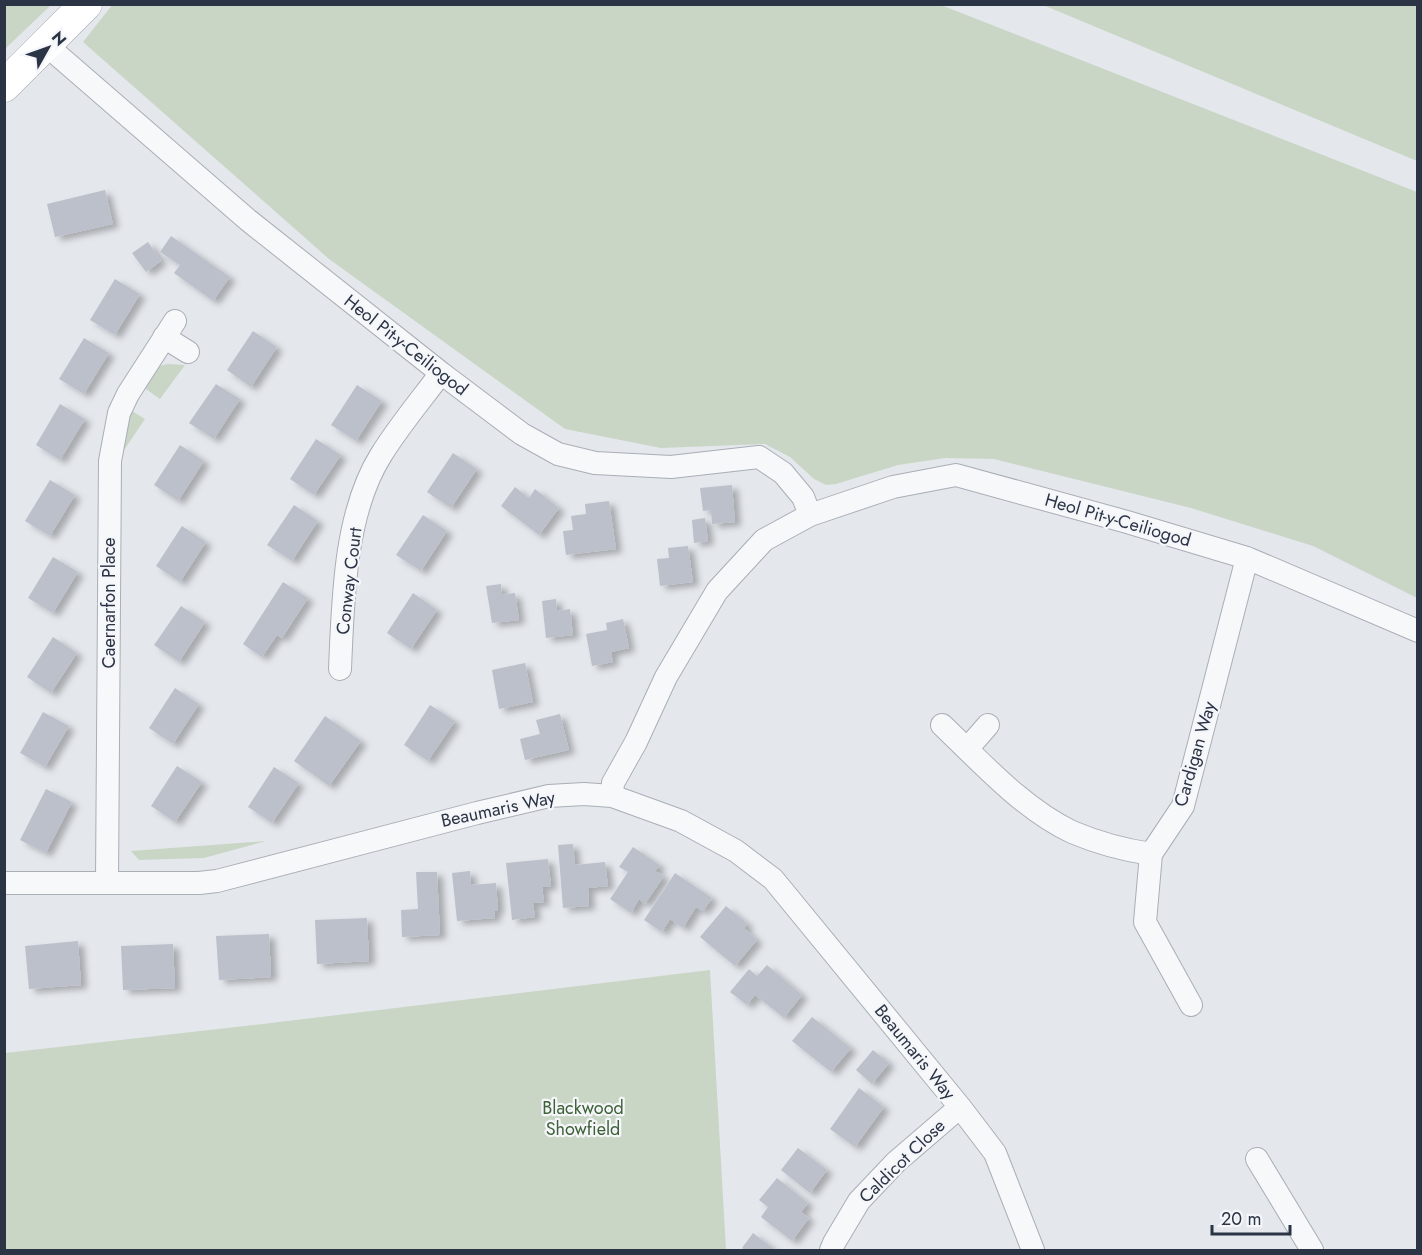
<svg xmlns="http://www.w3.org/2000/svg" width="1422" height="1255" viewBox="0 0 1422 1255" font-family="Jost,sans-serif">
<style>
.green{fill:#c9d6c5}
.building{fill:#bbc0ca;filter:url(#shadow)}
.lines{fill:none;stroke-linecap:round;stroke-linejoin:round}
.street-casing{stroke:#a9aeb7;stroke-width:24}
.secondary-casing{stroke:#a9aeb7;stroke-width:33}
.street{stroke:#f7f8fa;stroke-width:22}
.secondary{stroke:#fff;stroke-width:32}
.labels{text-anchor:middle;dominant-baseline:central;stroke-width:4.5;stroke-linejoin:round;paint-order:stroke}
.street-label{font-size:18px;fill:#2b3445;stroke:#f4f6f9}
.park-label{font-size:18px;fill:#3f6138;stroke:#f4f6f9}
</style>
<defs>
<filter id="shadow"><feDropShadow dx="6" dy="4" stdDeviation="3" flood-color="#0004"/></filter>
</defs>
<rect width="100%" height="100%" fill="#e4e7ec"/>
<path class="green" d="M5,4h46v1l-46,44z
M113,4l828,1 476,187v406l-104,-52 -122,-38 -197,-49 -49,-1 -47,7 -62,19 -10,1 -12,-6 -24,-22 -25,-13 -104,4 -96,-19 -236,-170 -246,-217z
M1043,5h374v156z
M168,364l17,1 -25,34 -17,-12 16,-21z
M132,411l13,8 -23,34 4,-26z
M266,841l-62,17 -65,2 -8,-9z
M710,970l16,280h-721v-197l266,-30z"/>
<path class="building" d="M105,190l8,34 -58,13 -8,-33z
M171,236l59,41 -17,24 -39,-28 6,-8 -20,-13z
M148,242l13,19 -15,11 -14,-19z
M115,279l25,15 -25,41 -25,-15z
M253,331l24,16 -26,40 -24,-17z
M84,338l25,15 -25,41 -25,-15z
M216,384l24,15 -26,40 -25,-16z
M357,385l25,16 -26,40 -25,-16z
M60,404l25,15 -25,41 -24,-15z
M316,439l25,16 -27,40 -24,-16z
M180,445l24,16 -26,40 -24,-16z
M453,453l24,16 -26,39 -24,-16z
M50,480l25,15 -25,41 -25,-15z
M732,485l3,37 -23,2 -1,-14 -8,1 -3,-23z
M515,487l14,11 6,-9 24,19 -20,27 -38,-29z
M609,501l7,48 -50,6 -3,-24 10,-1 -2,-14 15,-2 -1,-10z
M294,505l24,16 -26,40 -25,-16z
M423,515l24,16 -26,40 -25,-16z
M705,518l3,23 -14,2 -2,-23z
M182,526l24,16 -26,40 -24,-16z
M688,546l5,36 -33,4 -3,-27 12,-1 -1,-10z
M53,557l25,15 -25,41 -25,-15z
M283,582l25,16 -26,40 -5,-3 -15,22 -19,-13z
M501,584l1,11 13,-2 4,27 -27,3 -6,-37z
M413,593l24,17 -26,39 -24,-16z
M556,599l1,12 13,-2 3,26 -27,3 -4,-37z
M181,606l24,16 -26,40 -25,-17z
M623,619l6,29 -18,4 2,10 -21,4 -6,-32 21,-4 -1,-7z
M53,637l24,16 -26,40 -24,-16z
M525,663l8,39 -34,7 -7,-39z
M175,688l24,16 -26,40 -24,-16z
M430,705l25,16 -27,40 -24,-16z
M43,712l26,14 -24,41 -25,-14z
M560,714l9,36 -44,10 -5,-21 20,-5 -4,-14z
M325,716l36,25 -32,45 -35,-25z
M177,766l25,16 -27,40 -24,-16z
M274,767l25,16 -27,40 -24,-16z
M46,789l26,13 -26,51 -26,-13z
M573,844l2,21 30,-3 3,24 -20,2 1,18 -26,2 -5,-63z
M633,847l27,18 -5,6 9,5 -19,28 -6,-5 -8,14 -21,-14 18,-27 -9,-5z
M548,859l3,27 -9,1 2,15 -11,1 2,14 -23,3 -6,-57z
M470,871l1,14 25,-2 2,27 -4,1 1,7 -38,3 -5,-48z
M416,872h21l3,63 -38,2 -1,-27 17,-1z
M675,873l37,25 -9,13 -7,-4 -13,21 -13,-9 -8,13 -18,-12z
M726,906l22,18 -4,4 13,12 -22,26 -35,-29z
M367,918l2,43 -52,3 -2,-44z
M269,934l2,43 -52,3 -3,-44z
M78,941l3,44 -52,4 -4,-43z
M173,944l2,44 -52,2 -2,-44z
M767,965l35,30 -18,23 -29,-23 -8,10 -17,-13 19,-23 8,7z
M812,1017l39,31 -20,24 -39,-31z
M873,1050l16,13 -17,21 -16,-14z
M859,1088l25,19 -29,40 -25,-18z
M798,1148l29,22 -17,23 -29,-23z
M777,1178l31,25 -7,9 8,6 -17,23 -31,-24 7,-10 -9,-7z
M753,1233l22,17h-30l-3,-2z"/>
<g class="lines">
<g class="street-casing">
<path id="street" d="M45,44l203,176 193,153 81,61 36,20 37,9 76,4 88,-10 24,16 20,24 7,18
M164,337l24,15
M340,669c3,-68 4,-155 41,-214 18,-29 40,-55 60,-82
M942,725c39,37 81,84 130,107 26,11 52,18 79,22
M967,749l21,-24
M612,796l1,-13 23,-41 30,-65 51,-86 47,-51 46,-25 83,-28 63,-12 171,47 120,36 171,73
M107,882l3,-421 9,-48 9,-19 47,-73
M4,883h195l18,-2 260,-68 72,-17 35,-2 28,2 69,25 55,30 37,28 187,228 35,46 38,97
M1191,1005l-46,-83 6,-68 32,-48 64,-248
M1257,1159l55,91
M831,1250l3,-7 25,-42 37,-39 64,-55"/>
</g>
<g class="secondary-casing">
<path id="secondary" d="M4,86l82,-82"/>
</g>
<use href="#street" class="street"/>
<use href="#secondary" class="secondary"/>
</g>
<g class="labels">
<g class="street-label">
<text transform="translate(406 345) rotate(38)">Heol Pit-y-Ceiliogod</text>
<text transform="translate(1118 520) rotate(16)">Heol Pit-y-Ceiliogod</text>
<text transform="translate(349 581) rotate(-83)">Conway Court</text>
<text transform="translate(109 603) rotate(-90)">Caernarfon Place</text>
<text transform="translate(1195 754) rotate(-74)">Cardigan Way</text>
<text transform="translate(498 809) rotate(-12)">Beaumaris Way</text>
<text transform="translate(915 1052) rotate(51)">Beaumaris Way</text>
<text transform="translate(902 1161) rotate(-44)">Caldicot Close</text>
</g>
<g class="park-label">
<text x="583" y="1108">Blackwood<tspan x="583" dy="21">Showfield</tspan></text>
</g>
</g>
<rect width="1422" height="1255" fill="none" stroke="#2b3445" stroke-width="12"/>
<g transform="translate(48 48) rotate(50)" stroke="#f4f6f9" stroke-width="4.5" paint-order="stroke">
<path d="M0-4.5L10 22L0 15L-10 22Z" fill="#2b3445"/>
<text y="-9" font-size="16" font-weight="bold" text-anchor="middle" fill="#2b3445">N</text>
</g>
<path d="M1212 1225v9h78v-9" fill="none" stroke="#2b3445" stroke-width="3"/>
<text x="1221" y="1225" font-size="18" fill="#2b3445" stroke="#f4f6f9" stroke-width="4.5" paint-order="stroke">20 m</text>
</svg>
